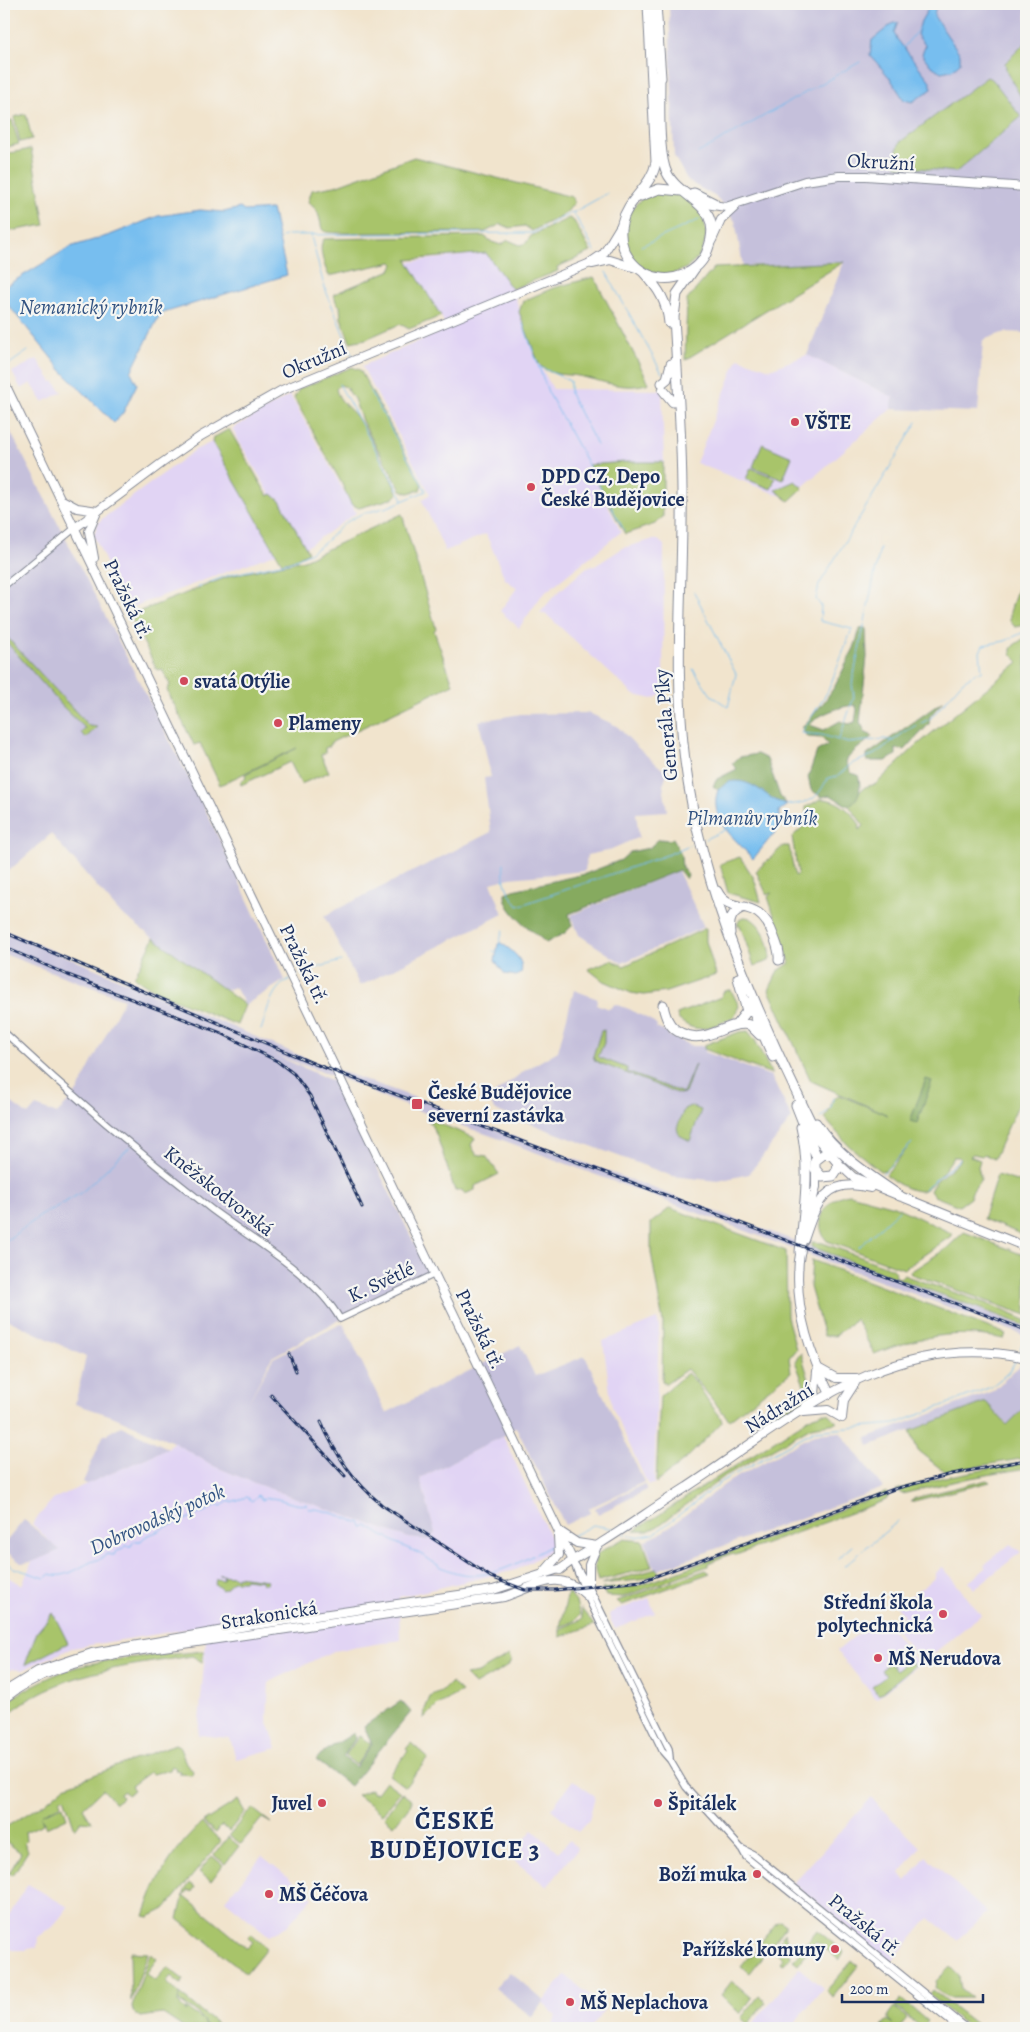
<svg xmlns="http://www.w3.org/2000/svg" width="1030" height="2032" viewBox="0 0 1030 2032" font-family="Alegreya,serif">
<style>
.built{fill:#e1d4f4}
.industrial{fill:#c5c0db}
.green{fill:#a8c46b;stroke:#627a64}
.forest{fill:#86aa5f;stroke:#506c5e;fill-rule:evenodd}
.water{fill:#77beef;stroke:#4976a6}
.lines{fill:none;stroke-linecap:round;stroke-linejoin:round}
.stream{stroke:#77beef;stroke-width:1}
.minor-casing{stroke:#868a96;stroke-width:8}
.major-casing{stroke:#868a96;stroke-width:10}
.highway-casing{stroke:#868a96;stroke-width:11}
.minor{stroke:#fff;stroke-width:5.5}
.major{stroke:#fff;stroke-width:8}
.highway{stroke:#fff;stroke-width:9}
.rail-casing{stroke:#1b2f5e;stroke-width:3}
.rail{stroke:#f6f6f2;stroke-width:1;stroke-dasharray:4;stroke-linecap:butt}
.poi-dot{fill:#d1495b;stroke:#f6f6f2;stroke-width:2}
.labels{text-anchor:middle;dominant-baseline:central;stroke-width:4.5;stroke-linejoin:round;paint-order:stroke}
.street-label{font-size:20px;fill:#1b2f5e;stroke:#f6f6f2}
.poi-label{font-size:20px;font-weight:bold;fill:#1b2f5e;stroke:#f6f6f2;text-anchor:start}
.water-label{font-size:21px;font-style:italic;fill:#325382;stroke:#f6f6f2}
.district-label{font-size:25px;font-weight:bold;letter-spacing:1px;fill:#1b2f5e;stroke:#f6f6f2}
</style>
<rect width="100%" height="100%" fill="#f6f6f2"/>
<filter id="ink" filterUnits="userSpaceOnUse"><feTurbulence type="fractalNoise" baseFrequency=".02" numOctaves="2"/><feDisplacementMap in="SourceGraphic" scale="10" xChannelSelector="R" yChannelSelector="G"/><feConvolveMatrix kernelMatrix="1 2 1 2 8 2 1 2 1" color-interpolation-filters="sRGB"/></filter>
<filter id="wash" filterUnits="userSpaceOnUse"><feTurbulence type="fractalNoise" baseFrequency=".0096" numOctaves="4" result="noise"/><feDisplacementMap in="SourceGraphic" scale="20" xChannelSelector="R" yChannelSelector="G"/><feGaussianBlur stdDeviation="1.12" result="paint"/><feColorMatrix in="noise" values="0 0 0 0 0 0 0 0 0 0 0 0 0 0 0 0 0 1.4 0 .05"/><feComposite in="paint" operator="in"/></filter>
<g filter="url(#wash)">
<rect width="100%" height="100%" fill="#f1e4cd"/>
<path class="built" d="M487,253l25,35 24,70 17,31 109,1 2,75 -1,-3 -75,3 33,67 -79,63 -23,33 -19,-17 17,-23 -12,-9 -19,-45 -41,17 -23,-51 8,-6 -68,-128 85,-37 -6,-13 -33,-54z
M807,355l86,42 -2,12 -102,90 -93,-36 42,-105 32,11z
M37,359l15,23 2,-1 8,11 -19,10 -12,-19 -10,6 -9,-17z
M290,395l66,118 -54,37 -70,-121z
M212,442l65,111 -150,56 -33,-73 3,-11 5,-6 93,-69z
M651,540h7l6,5 -1,148 -10,6 -19,-4 -87,-80 -7,-2 14,-17 33,-29 8,-1 28,-18z
M657,1319l2,8 -5,157 -6,1 -36,-78 -9,-66z
M503,1436l52,112 -39,22 -117,27 1,43 -67,11 -64,31 -2,37 10,29 -41,11 -6,-21 -32,-3 9,-109 -135,22 -50,22 -11,-1 -7,6v-100l18,10 10,-23 27,-12 -27,-26 21,-25 115,-51 5,-6 41,24 43,18 152,54 20,2 6,-7 -15,-55z
M1010,1544l11,8 -47,37 -5,-7 17,-14 -2,-3z
M943,1567l38,48 -58,47 -32,-37 13,-10 -7,-9 35,-26 3,-3v-4z
M649,1598l6,15 -40,16 -6,-13 1,-3z
M878,1617l8,10 3,-1 30,38 -43,35 -39,-48z
M573,1780l22,17 -6,23 -11,12 -27,-23z
M871,1798l49,49 -20,26 6,8 20,-25 61,57 -30,27 -28,-22 -39,45 -97,-80z
M533,1830l25,22 12,-12 8,9 -31,38 -37,-30z
M262,1856l51,41 -26,29 -18,10 -44,-36z
M28,1884l40,23 -15,20 -15,10 -1,10 -12,3h-12l-9,-4v-22z
M799,1968l24,20 -33,40h-38l-2,-1z
M565,1975l38,31 1,5 -14,17h-38l4,-13 -14,-12z"/>
<path class="industrial" d="M669,4h357v329l-21,-1 -22,8 -5,72 -87,-3 2,-12 -86,-42 37,-93 -101,4 -8,-45 -19,-24 -28,-16 -14,-25z
M4,419l206,400 75,161 -40,25 -10,-18 -11,4 -105,-79 -68,-78 -47,41z
M589,713l28,13 22,23 28,24 -4,12 4,26 -31,2 3,24 -32,14 -20,4 -2,16 -75,7 -19,5 12,31 -143,72 -36,-70 167,-84 -7,-54 7,-1 -12,-56 42,-7z
M678,871l26,56 -82,36 -43,-28 -8,-20z
M4,930l311,132 115,41 72,29 524,195v9l-526,-197 -86,-30 -39,-15 -9,-6 -93,-34 62,28 93,189 -156,86 -25,48 26,-47 70,-35 43,90 134,-68 15,31 50,-20 59,126 -55,26 1,5 -25,12 -49,-98 -13,9 -83,42 15,55 -6,7 -20,-2 -152,-54 -43,-18 -41,-24 -61,-26 -37,-12 11,-47 -82,-39v-221l24,18 8,-9 21,8 20,-22 47,-93 -120,-45z
M574,990l24,9 -2,5 13,5 6,-5 14,5 23,12 5,5 -1,2 12,5v2l25,11h12v6l66,24 21,42 -43,56 -31,7 -46,-5 -178,-66 -5,-12 35,-27 34,-20z
M1021,1364l5,2v40l-18,19 -22,-23 -117,44 -3,-8 127,-47z
M121,1426l47,22 -81,36 -4,-2 20,-46z
M840,1432l43,56 -228,83 -10,-30 15,-7 68,-52 87,-48z
M644,1484l3,6 -49,24 -3,-6z
M24,1520l4,3 32,27 -28,12 -11,1 -17,-13v-6z
M510,1972l34,29 -12,16 -37,-29z"/>
<path class="green" d="M1026,42v63l-19,-32 -2,-10z
M987,77l6,3 28,37 -65,55 -59,-6 -3,-8 6,-16z
M26,114l6,25 -12,3 -6,-25z
M12,120l7,24 -12,3 -3,-25z
M31,149l14,76 -41,7v-78z
M414,157l158,40 2,6 -8,10 -34,18 -7,-5 -15,2 -9,-4 -16,8h-6l-135,1c-30,-1 -18,0 -27,-22 -2,-3 -6,-6 -9,-9l4,-12 23,-4z
M624 233a41 41 0 1 1 82 0a41 41 0 1 1-82 0Z
M569,218l5,3 17,31 -34,15 1,4 -46,18 -26,-36 -79,7 34,56 -32,13 -9,-5 -34,15 -16,3 -9,-24 -1,-12 -4,-4 -2,-8 57,-24 3,-6 -2,-2 -63,14c-4,-8 -12,-29 -5,-37l160,-3 8,6 9,3 7,-5 12,5 6,-2 5,-7z
M844,262l-159,98 2,-60 27,-32z
M594,277l55,106c-22,8 -44,-1 -66,-6 -15,-4 -32,1 -44,-13l-20,-52 4,-11 30,-13z
M352,367l8,3 62,114 -2,6 -12,3 -7,-3 -39,-69 -8,-22 -8,-12 -6,-2 -4,4c3,13 13,18 21,28 15,21 30,53 41,77l-4,4 -35,10 -8,-4 -10,-22 -47,-84 5,-9z
M229,429l39,67 4,-2 9,8 27,50 -12,7 -14,4 -70,-121 1,-4z
M762,444l30,13 -9,22 -30,-12z
M625,462h38v55l-8,7 -30,10 -37,-69z
M751,468l24,10 -4,11 -25,-10z
M795,481l8,7 -14,13 -14,-11z
M402,514l34,114 -2,3 19,53 -123,59v3l-5,2v5l-4,2 8,17 -28,12 -11,-22 -49,23 -1,-3 6,-4 -1,-4 52,-26 -77,37 -20,-42 -6,2 -27,-55 3,-5 -8,-16 -5,1 -27,-55 100,-39 74,-16z
M1026,580v45l-11,2 -5,-6v-9l7,-23z
M4,634l85,92 8,1 -11,11 -5,-5 4,-4 -1,-2 -21,-20 -59,-68z
M1026,637v303l-4,9 4,-8v146l-32,72 -10,-5 -2,2 -9,-2 -3,2 10,4 -2,7 3,12 -9,13 -2,6 -11,8 -25,-10 -4,-5c6,-15 22,-20 31,-32l-2,-2h-6c-3,7 -24,33 -32,34 -10,1 -30,-10 -35,-17l24,-29 -24,25 -6,1 -32,-26 -21,-24 -2,-4 5,-7 2,-10 7,-5 49,20 -77,-34 -42,-91 9,-19 12,-8 -22,-66 4,-4 -5,2 -11,-24 27,-25h6l6,30 3,-2 -6,-37 15,-14 -1,-16 15,-8c17,0 30,12 39,26l-1,5 5,-4 -17,-23 18,-16 11,-3 41,-39 102,-83 -8,-8v-5l3,-4z
M740,857l14,21 7,24 -33,-9 -8,-29z
M744,917c15,-1 31,32 25,44l-15,5 -14,-41h-3l3,-6z
M706,928v13l10,34 -50,17 -22,3 -13,-2 -29,-13 -14,-11 23,-9 13,6z
M154,938l91,67 -8,20 -78,-32 -25,-16z
M728,990h3l8,16 -5,11c-22,9 -35,20 -56,2l-1,-5 44,-17 2,-5z
M604,1030v13l-6,14 29,11v4l56,21 12,-29 -10,29 -6,1 -84,-33 -2,-5 8,-25z
M748,1031l7,9 17,34 -68,-25v-4l35,-13z
M690,1106l11,4 -11,31 -11,-6 -2,-7 7,-19z
M428,1119l47,19 -4,7 5,9 10,2 13,18 -24,12v4l-10,4 -3,-4 -7,1 -18,-55z
M997,1175l29,9v52l-43,-17z
M850,1194l44,12 57,27v3l-47,33 -77,-28c-16,-18 0,-46 23,-47z
M670,1208l116,43 1,66 9,32 -7,9 2,14 -62,48 -42,-51 -21,15 -4,-2 1,-59 -12,-71v-29z
M964,1232l62,24v59l-115,-41 -1,-2 37,-24z
M812,1242l11,1 70,26 3,3 -2,4 6,2 3,-3 88,30 34,15 -1,5 -212,-78z
M812,1260l194,74 -2,5c-49,-10 -84,-3 -130,15l-18,-35 -21,17h-11l-14,-49z
M801,1353l12,40 -8,8 -30,13 -5,-4 3,-8 4,-1 -1,4 3,1 2,-3 -1,3 7,2 1,-3 8,-1 11,-11 -12,-32z
M687,1373c11,9 15,19 22,29 5,8 11,11 13,20l-34,35 -32,26 4,-87z
M986,1402l21,23 19,-19v52l-81,14 -27,-21 -8,-20z
M823,1413l7,1 7,9 -26,4 -86,49 -67,50 -10,5h-14l179,-115z
M1026,1462v6l-61,11 -63,15 -6,-4 48,-13z
M987,1480l3,2 -80,20 5,-4z
M887,1492l1,5 -2,3 -150,55 -6,-1 -22,9v3l-85,31 -17,-1 -4,-7 34,-3 20,-6z
M623,1539l20,2 9,26 -54,14c-10,-29 2,-29 25,-42z
M656,1569l3,3v2l-20,6 -38,4z
M706,1570l4,3 -88,32 -5,-4z
M219,1575l15,1 3,3v-3l30,4 -1,4 -4,-1v-2l-17,-2 -1,2h-12l-5,7 -5,2 -7,-6 1,-5 7,1 1,-4z
M568,1592l8,10 4,13 -6,6 -14,6z
M581,1608l13,17 -34,12v-8l22,-10z
M53,1613l15,30 -43,22 12,-33z
M204,1651l-2,11 -10,-6c-66,11 -137,15 -188,62v-14l3,-3c23,-14 45,-27 70,-34 41,-11 85,-11 127,-16z
M509,1655l2,5 -3,6 -33,19 -10,-10 13,-2z
M909,1660l5,6 -35,29 -7,-8 14,-11 -5,-6 9,-7 6,7z
M451,1682l11,10 -24,13 -14,14 1,-10 5,-12 11,-5z
M359,1736l12,8 -15,21 -11,-9z
M411,1743l17,15 -23,29 -16,-12 19,-24 -2,-2z
M175,1744l4,2 7,17 7,8 -1,4 -13,-1 1,-3 -5,-1 1,-2 -4,-2 -2,4 -18,4 -2,-2 -19,14 3,4 -7,5 -3,-4 -4,3 2,4 -7,5 -12,-14 -20,19 9,14 -11,-1 -6,8 -11,-32 -4,3 1,5 -19,9 21,-8 4,12 -21,10 -5,-12 2,8 -18,8 1,8 -2,2 4,9 -15,24 -4,-2 12,-20 -17,-13v-12l41,-25 20,-17z
M385,1781l15,11 -18,22 -25,-19 14,-6 1,4h4z
M402,1793l9,7v4l-17,21 -10,-8z
M238,1800l7,12 -16,19 -7,-6 -6,8 -13,-11z
M252,1808l19,15 -9,-5 -21,26 -12,-9z
M202,1823l19,18 -56,68 -16,8 -5,-1c12,-38 29,-66 58,-93z
M228,1837l11,9 -14,18 -11,-9z
M212,1856l11,9 -12,16 -12,-9z
M190,1883l5,4 -3,5 -3,-2 -5,6 63,52 6,-6 -5,-4 3,-4 15,14 -20,25 -68,-54 7,-29z
M780,1921l5,3v4l-35,45 -9,-7 8,-10 2,1 6,-7 -1,-2 21,-26z
M817,1930l27,22 -5,8 -23,-19 -18,23 -5,-4z
M785,1933l5,24 -6,7 -4,-2 3,-4 -11,-9z
M130,1952l18,1 -17,48z
M150,1954l7,5 -11,15 9,7 12,-14 17,13 -3,4 -10,-8 -5,6 13,11 -1,10 8,8v-3l16,11 -5,-7 -18,-10 1,-8 42,34h-16l-3,-8 2,8h-21l-21,-14 -23,3 -6,-4 -2,-6z
M852,1961l6,5 -25,31 -7,-6z
M950,1967l9,9 2,14 10,8h-23l-13,-9 1,-8z
M732,1981l20,17 -12,16 -19,-19z
M932,1990l49,38c-19,0 -38,-22 -52,-34z
M759,1996l7,6 -18,22 -7,-6z
M901,1999l26,22 -5,7 -27,-22z
M894,2007l13,11 -8,10h-13l-4,-2 5,-6 6,4 -5,-5v-4z"/>
<path class="forest" d="M866,628l1,29 -7,65 6,11 7,3c-8,8 -24,17 -27,26l5,11 7,2c4,13 2,24 -10,31l-18,-11 -8,2 -11,-7 -3,-13 9,-26 11,-6 -6,-7 -15,-1 -5,-9 22,-26 11,-16 19,-38 6,-19zM855,705l2,4 -2,13 -6,2 -9,-3 -16,9 -14,-5c7,-11 32,-19 45,-20z
M943,701l-13,15 -1,8 -24,26 -9,-1v6l-10,6h-19v-6z
M757,754l10,5 13,37 6,7c-6,1 -48,-17 -58,-21l-10,8 -5,-4 4,-7 20,-10 -5,-5 7,-7z
M673,838l8,17 1,13 6,7 -2,4 -7,-9 -110,44 3,12 -7,7 -19,10c-12,-12 -43,-31 -41,-50l8,-3 72,-16 36,-14 9,-8 19,-4 10,-9 11,1z
M926,1079l6,2 -15,42 -7,-2z
M401,1701l10,11 -61,74 -34,-26 7,-8 31,-19 1,6 -12,18 13,10 16,-23 -8,-18z"/>
<path class="water" d="M931,4h5l-2,12 26,38v9l-8,7 -11,2 -11,-7 -8,-11 3,-9 -8,-10 4,-14z
M898,22l-4,11 3,6 33,42 2,8 -20,13 -8,-2 -14,-22 -20,-23 2,-15 20,-16z
M240,208l4,3 28,-2 15,66 -127,39 -29,58 6,12 -14,29 -9,10 -52,-52 -57,-70 -1,-14 66,-40 40,-12 48,-19 42,-6 24,2z
M735,781c21,0 33,19 52,24l-8,6 2,14 -28,34 -26,-28 1,-2h-3c-8,-13 -12,-24 -7,-39l10,-8z
M501,943c10,7 24,16 20,30l-5,3 -11,-2 -10,-13 3,-17z"/>
<g class="lines">
<path class="stream" d="M903,48l18,-22
M698,153l162,-91
M574,212l34,-19
M311,236l13,50 29,71
M280,238l7,-3 246,-2 40,-21 22,40
M641,246l60,-27
M606,272l56,101
M523,324l25,68 76,138
M8,365l20,-14
M540,367l30,14v13l27,51
M339,384l64,115
M197,587l32,-12 60,-13 20,-9 14,-9 22,-21 16,-9 27,-7 38,-16 -59,-105
M693,669l18,26 17,12 8,-33 -42,-82
M839,739l15,-42 -2,-13 28,-136
M895,741l-10,-2 -37,4 -26,-8 -21,-2 27,-42 24,-62 -32,-8 1,-15 -5,-7 3,-14 98,-163
M787,805c26,-3 28,-4 41,-27l10,-2 13,-12 24,-10 31,-23 25,-13 31,-36 15,-10h5l-2,-20 3,-7 22,-4 21,-10
M705,839l24,-11
M504,863c-2,19 3,28 14,43l149,-51 29,-13
M499,944l4,-14
M493,951l3,1
M296,976l20,-8 25,-7
M261,1030c7,-19 9,-42 29,-51
M820,1118l11,-10 2,-10
M133,1145l7,-7
M882,1174l30,-31
M924,1189l36,-30
M4,1242l38,-27 39,-22 49,-46
M859,1247l40,-37
M1019,1353l7,-20
M623,1533l12,4 19,-3 70,-54 89,-49 82,-7 96,-37 19,-16 6,-12
M572,1536l21,-11 22,4
M871,1544l27,-23
M838,1558l14,-12
M4,1561l10,7 31,10 5,-4c15,5 28,-6 39,-11 6,-4 13,-2 17,-9l8,1 2,-4 5,-1 4,-4h6l3,-5h7c5,-8 17,-7 23,-14 5,0 48,-18 54,-22l4,1 5,-5 4,1 16,-5 5,4 6,-6 4,5c13,-7 31,8 44,4l3,5c8,-2 40,9 48,14l3,-1 3,6 4,-2 17,11h4c9,9 26,12 39,21 47,34 81,10 128,-14
M845,1566l24,-21"/>
</g>
</g>
<g filter="url(#ink)">
<g class="lines">
<g class="minor-casing">
<path id="minor" d="M4,586l71,-58
M4,1032c66,62 135,121 207,177 41,31 103,65 129,110l95,-45
M573,1561l14,35 76,156 7,8 16,27 55,61 5,9 212,171
M574,1563l15,24 80,162 1,9
M741,1848l12,6 214,174"/>
</g>
<g class="major-casing">
<path id="major" d="M699,203l27,4 79,-26 34,-5h27l160,11
M712,240l9,-20 14,-13
M592,264l18,-4 26,8
M4,382l569,1179
M62,500l15,8 21,3
M75,528l87,-65 39,-27 81,-46 306,-126 16,-11 17,-28
M94,558l-5,-27 8,-19
M838,1163l15,14 173,70
M806,1224l10,-37v-15
M804,1240c12,-36 21,-64 66,-52
M801,1247c-10,52 6,102 29,147
M818,1368l18,10h20
M805,1406l10,-12 2,-23
M804,1412l24,-2 14,8
M842,1418l2,-18 11,-17
M559,1531l18,12 20,3
M560,1570c11,-10 28,-18 41,-27 29,-18 57,-38 86,-56 105,-69 205,-159 339,-129
M545,1571l14,-16 -1,-19
M589,1587v-22l8,-19
M4,1692l34,-21 54,-18 155,-27 246,-36 69,-22
M4,1699c32,-27 72,-37 112,-45l388,-57c33,-11 54,-30 83,-1"/>
</g>
<g class="highway-casing">
<path id="highway" d="M648,4l8,158c-4,25 -29,37 -34,61 -8,35 28,66 61,52 12,-5 21,-14 25,-26 18,-48 -33,-49 -43,-81 -7,-23 -5,-69 -5,-94
M656,4l5,74
M694,193l20,10
M641,196l18,-7 22,2
M695,268l-18,26 -3,23c4,69 9,139 8,209 -1,79 -7,156 3,235 17,135 76,259 135,380l18,22 -1,7 -4,6 -11,1 -7,-8v-8l9,-7 7,1
M644,273c15,16 23,29 25,50
M662,383l5,-4 4,-15
M663,390l10,12
M717,891c13,27 41,1 57,46 3,8 6,15 5,23
M730,933c-2,-14 2,-22 15,-26
M749,1002l24,55
M663,1005c2,12 6,23 18,28 26,13 45,-13 69,-8l10,10
M736,1025l11,-14 -9,-33
M796,1105l21,53
M816,1123c21,32 52,51 84,73
M800,1252c4,-43 11,-83 1,-125"/>
</g>
<use href="#minor" class="minor"/>
<use href="#major" class="major"/>
<use href="#highway" class="highway"/>
<g class="rail-casing">
<path id="rail" d="M4,932l311,132 711,266
M4,947l64,28 153,58 56,28 17,13 16,22 52,111
M289,1354l7,17
M271,1395l74,81
M321,1422c15,33 32,59 61,83l109,72 34,13h30l87,-9 252,-92 58,-15 74,-14"/>
</g>
<use href="#rail" class="rail"/>
</g>
</g>
<g class="poi-dot">
<circle cx="795" cy="422" r="5"/>
<circle cx="531" cy="487" r="5"/>
<circle cx="184" cy="681" r="5"/>
<circle cx="278" cy="723" r="5"/>
<rect x="411" y="1098" width="12" height="12" rx="2.5"/>
<circle cx="943" cy="1614" r="5"/>
<circle cx="878" cy="1658" r="5"/>
<circle cx="322" cy="1803" r="5"/>
<circle cx="658" cy="1803" r="5"/>
<circle cx="757" cy="1874" r="5"/>
<circle cx="269" cy="1894" r="5"/>
<circle cx="835" cy="1949" r="5"/>
<circle cx="570" cy="2002" r="5"/>
</g>
<g class="labels">
<g class="street-label">
<text transform="translate(881 162) rotate(3)">Okružní</text>
<text transform="translate(314 360) rotate(-23)">Okružní</text>
<text transform="translate(128 599) rotate(64)">Pražská tř.</text>
<text transform="translate(666 725) rotate(-95)">Generála Píky</text>
<text transform="translate(304 964) rotate(64)">Pražská tř.</text>
<text transform="translate(219 1191) rotate(38)">Kněžskodvorská</text>
<text transform="translate(381 1282) rotate(-25)">K. Světlé</text>
<text transform="translate(480 1329) rotate(64)">Pražská tř.</text>
<text transform="translate(779 1408) rotate(-32)">Nádražní</text>
<text transform="translate(269 1615) rotate(-9)">Strakonická</text>
<text transform="translate(865 1925) rotate(39)">Pražská tř.</text>
</g>
<g class="poi-label">
<text x="805" y="422">VŠTE</text>
<text x="541" y="476">DPD CZ, Depo<tspan x="541" dy="23">České Budějovice</tspan></text>
<text x="194" y="681">svatá Otýlie</text>
<text x="288" y="723">Plameny</text>
<text x="428" y="1092">České Budějovice<tspan x="428" dy="23">severní zastávka</tspan></text>
<text x="933" y="1602" text-anchor="end">Střední škola<tspan x="933" dy="23">polytechnická</tspan></text>
<text x="888" y="1658">MŠ Nerudova</text>
<text x="312" y="1803" text-anchor="end">Juvel</text>
<text x="668" y="1803">Špitálek</text>
<text x="747" y="1874" text-anchor="end">Boží muka</text>
<text x="279" y="1894">MŠ Čéčova</text>
<text x="825" y="1949" text-anchor="end">Pařížské komuny</text>
<text x="580" y="2002">MŠ Neplachova</text>
</g>
<g class="water-label">
<text x="91" y="307">Nemanický rybník</text>
<text x="752" y="818">Pilmanův rybník</text>
<text transform="translate(157 1519) rotate(-24)">Dobrovodský potok</text>
</g>
<g class="district-label">
<text x="455" y="1821">ČESKÉ<tspan x="455" dy="29">BUDĚJOVICE 3</tspan></text>
</g>
</g>
<rect width="1030" height="2032" fill="none" stroke="#f6f6f2" stroke-width="20"/>
<path d="M842 1994v8h141v-8" fill="none" stroke="#1b2f5e" stroke-width="2.5"/>
<text x="850" y="1994" font-size="15" fill="#1b2f5e" stroke="#f6f6f2" stroke-width="4" paint-order="stroke">200 m</text>
</svg>
